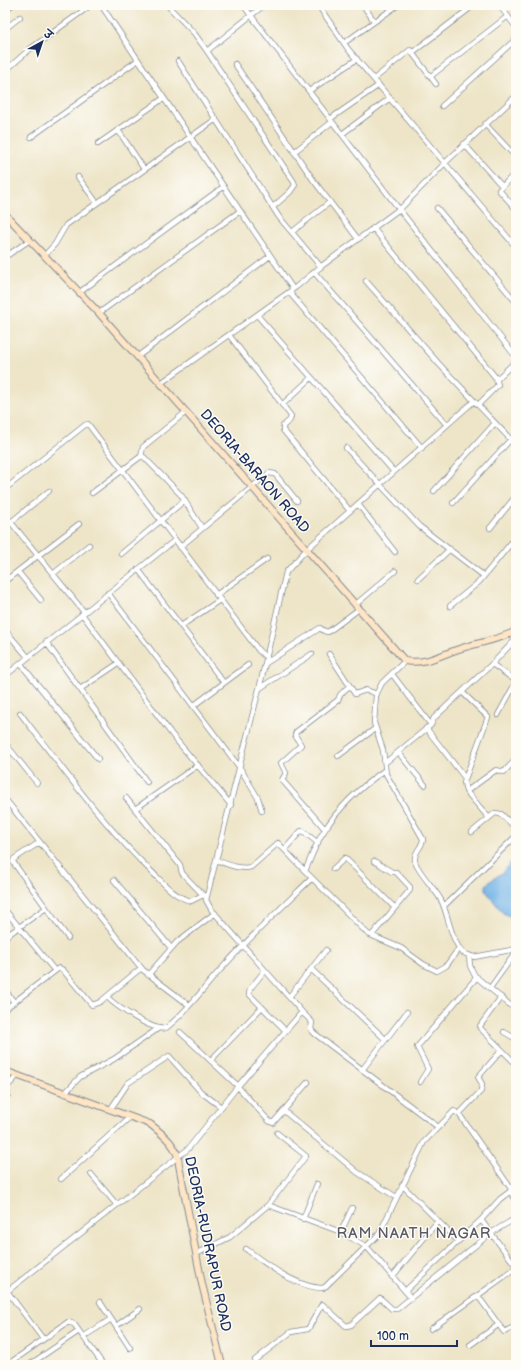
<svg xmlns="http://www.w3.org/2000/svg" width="521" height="1370" viewBox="0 0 521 1370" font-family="'Balsamiq Sans','Playpen Sans Deva',sans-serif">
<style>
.water{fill:#72b3e7;stroke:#4671a2}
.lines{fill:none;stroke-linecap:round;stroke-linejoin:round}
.street-casing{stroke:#848a93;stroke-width:6}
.secondary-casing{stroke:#848a93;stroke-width:8}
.street{stroke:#fff;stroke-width:4.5}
.secondary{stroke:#fde5c5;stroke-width:6}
.labels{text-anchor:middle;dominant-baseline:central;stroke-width:3;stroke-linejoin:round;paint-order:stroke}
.street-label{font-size:14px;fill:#1b2f5e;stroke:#fdfcf7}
.neighbourhood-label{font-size:15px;letter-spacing:1px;fill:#5b5a67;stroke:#fdfcf7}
</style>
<rect width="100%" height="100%" fill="#fdfcf7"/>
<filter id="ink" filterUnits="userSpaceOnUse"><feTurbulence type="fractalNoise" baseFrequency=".025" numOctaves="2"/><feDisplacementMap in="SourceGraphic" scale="8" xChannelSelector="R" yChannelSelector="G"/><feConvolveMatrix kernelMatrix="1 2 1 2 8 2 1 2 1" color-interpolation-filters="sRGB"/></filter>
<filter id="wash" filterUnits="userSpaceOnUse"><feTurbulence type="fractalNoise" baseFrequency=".012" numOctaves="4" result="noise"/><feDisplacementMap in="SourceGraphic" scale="16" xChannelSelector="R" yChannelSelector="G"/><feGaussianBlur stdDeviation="0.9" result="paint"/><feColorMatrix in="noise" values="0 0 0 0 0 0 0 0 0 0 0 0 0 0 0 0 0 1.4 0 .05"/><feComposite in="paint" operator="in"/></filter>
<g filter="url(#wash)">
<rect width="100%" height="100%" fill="#eee5c8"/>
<path class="water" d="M516,856v63h-1l-12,-6 -17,-22v-6l3,-3 14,-10z"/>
</g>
<g filter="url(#ink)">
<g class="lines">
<g class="street-casing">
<path id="street" d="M101,5l192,284
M167,5l27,28 13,18 87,131 1,3 -5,7 -17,15
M243,5l156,204 117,148
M318,5l30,44 168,198
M363,5l11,16
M499,5l17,22
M5,10l7,-5
M5,29l15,-12
M344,43l54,-38
M207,51l57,-46
M413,52l61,-47
M178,61l101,156 42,50
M235,64l79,117 44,58
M5,71l25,-22 61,-44
M431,76l77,-60
M374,79l36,-29 26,34
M309,91l48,-32
M442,106l74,-67
M330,119l49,-34
M485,124l31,33
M118,130l26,39
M342,134l48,-36
M31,137l107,-77
M98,144l66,-46
M464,144l38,42
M294,152l38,-30
M516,172l-17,18 17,19
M78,177l19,26
M437,208l79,94
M373,228l123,150 2,7 -20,20
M292,232l38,-30
M45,255l10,-11 11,-19 150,-106
M5,257l25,-17
M314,272l133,153
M366,281l73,83 77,81
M80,292l143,-105
M289,292l133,156
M99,313l141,-102
M257,315l137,157
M229,335l62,81 -1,4 -7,6v4l67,81
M137,357l133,-101
M496,380l20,-19
M161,383l135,-96 27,-22 79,-58 43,-44 71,-67
M282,405l29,-27
M346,448l73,78 65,50
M141,457l2,-10 43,-35
M5,489l80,-64 3,-1 171,227 8,7
M434,491l61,-68
M92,493l48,-36h4l37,38 21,33
M453,503l57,-63
M358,504l37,48
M5,515l79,97
M11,522l38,-31
M490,528l26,-32
M180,547l89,-74 6,1 22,27
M121,554l64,-54
M138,569l86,114
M18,572l23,28
M53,574l36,-29
M418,579l32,-30
M5,581l74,-57
M108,593l132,175 18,30 4,13
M216,595l51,-36
M355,605l40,-34
M450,606l29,-24 37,-45
M82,614l91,122 58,69
M181,626l39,-26
M5,630l23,27
M46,642l101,140
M329,654l26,40 11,-4 11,4
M405,661l-23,22 -6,12 -2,28 9,27 3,24 37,65c0,8 -10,13 -8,22 2,11 22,29 27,41 7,16 9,38 21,51l11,4 42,-8
M20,663l78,96
M266,663l54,-35 4,3 4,1 31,-23
M492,664l24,17
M392,674l39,51
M5,676l170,-136
M260,688l52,-34
M80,689l39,-26
M462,692l26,25 -24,65 2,9 23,27
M193,706l55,-41
M20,713c43,56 84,113 134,161 11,11 21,23 37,27l12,-6
M498,715l18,-33
M426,728l39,50
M5,743l32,40
M398,752l27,33
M338,756l38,-28
M386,762l45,-37 3,-7 58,-54 24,-25
M385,770c-23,16 -46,37 -61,61 -8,12 -13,27 -19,40l63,63 33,14 22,16 14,7 9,-5 13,-18
M467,791l29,-21 8,2 12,-13
M126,798l54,67 2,8 22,23
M5,799l138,171 46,35
M135,809l63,-44
M325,829l-43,-49 4,-7 -5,-10 20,-18 -6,-10 1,-3 42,-32 2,-5 9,-9
M472,832l23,-19 6,1 15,14
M40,842l-26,17 -1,3 55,76
M285,849l16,-18h2l15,12
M216,860c11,4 23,10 35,7l27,-24 27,28
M333,869l12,-11 50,50
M114,880l57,68
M444,906l72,-70
M5,910l50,61
M372,935l38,-45v-3l-14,-15h-4l-18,-11
M5,937l41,-29
M469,955l1,11 5,10 41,34
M511,960l5,4
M311,969l74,70
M265,970l-15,19 -1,5 37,37
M148,975l29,-33 38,-29
M490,988l26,-36
M5,990l9,12
M107,997c9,9 46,35 59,31 22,-17 38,-41 57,-61 28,-31 59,-60 89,-89
M289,997l37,-47
M501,997l-21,29v2l36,36
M5,1009l54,-41 4,2 29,35 8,-3 41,-34
M302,1012l10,10 -1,7 3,4 124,94
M180,1032l58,54
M504,1032l12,7
M211,1060l51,-53
M362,1070l45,-58
M420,1082l8,-13 -11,-22 60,-70
M238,1087l31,34 4,2 35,-41
M64,1094l16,-17 34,-18 45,-31
M5,1099l3,-4 -2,-7 11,-12
M110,1110l18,-27 41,-27 32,36 20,15
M284,1111l73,61 39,25
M459,1114l22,-23 1,-7 -4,-7 24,-27
M91,1174l25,30
M61,1179l69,-62
M402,1185l56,56
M510,1191l6,9
M268,1205l38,-49 -29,-23
M303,1219l14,-35
M481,1220l35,46
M341,1232l11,-24
M246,1249c20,15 51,39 77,39l3,-2 53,-52 45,-92 30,-31 5,3 53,76
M196,1254l34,-17 38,-32 73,27 26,15 44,51
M392,1277l46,-56
M7,1291l36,48
M405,1291l76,-71 19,-21 16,-12
M5,1293l183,-144 50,-63 64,-74 -91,-103 -5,-9 55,-219 25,-109 21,-23 167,-148
M478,1296l26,36 12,-6
M100,1302l30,46
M116,1326l24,-17
M431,1329l85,-61
M83,1337l28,-18
M470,1345l28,-20
M255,1360l36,-28 17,-3 14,-25 24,22 5,-1 29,-27 12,11h5l94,-76 25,-15
M7,1365l61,-43 6,2 28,39
M29,1365l50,-34"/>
</g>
<g class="secondary-casing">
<path id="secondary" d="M5,214l94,99 306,348c22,4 37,-7 57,-13 18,-6 37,-8 54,-17
M5,1071l145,53c14,11 29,23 29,41l23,119 20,81"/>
</g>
<use href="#street" class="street"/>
<use href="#secondary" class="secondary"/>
</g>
</g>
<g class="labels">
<g class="street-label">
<text transform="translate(255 471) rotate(49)">DEORIA-BARAON ROAD</text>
<text transform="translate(208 1244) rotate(78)">DEORIA-RUDRAPUR ROAD</text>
</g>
<g class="neighbourhood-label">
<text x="414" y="1233">RAM NAATH NAGAR</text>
</g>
</g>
<rect width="521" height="1370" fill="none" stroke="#fdfcf7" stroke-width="20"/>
<g transform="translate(42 42) rotate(40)" stroke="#fdfcf7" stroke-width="3" paint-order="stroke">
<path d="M0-3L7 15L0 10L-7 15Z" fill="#1b2f5e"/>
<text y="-6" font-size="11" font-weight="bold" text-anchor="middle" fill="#1b2f5e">उ</text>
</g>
<path d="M371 1340v6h86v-6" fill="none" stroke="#1b2f5e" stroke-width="2"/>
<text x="377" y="1340" font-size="12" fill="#1b2f5e" stroke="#fdfcf7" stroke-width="3" paint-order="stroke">100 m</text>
</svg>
